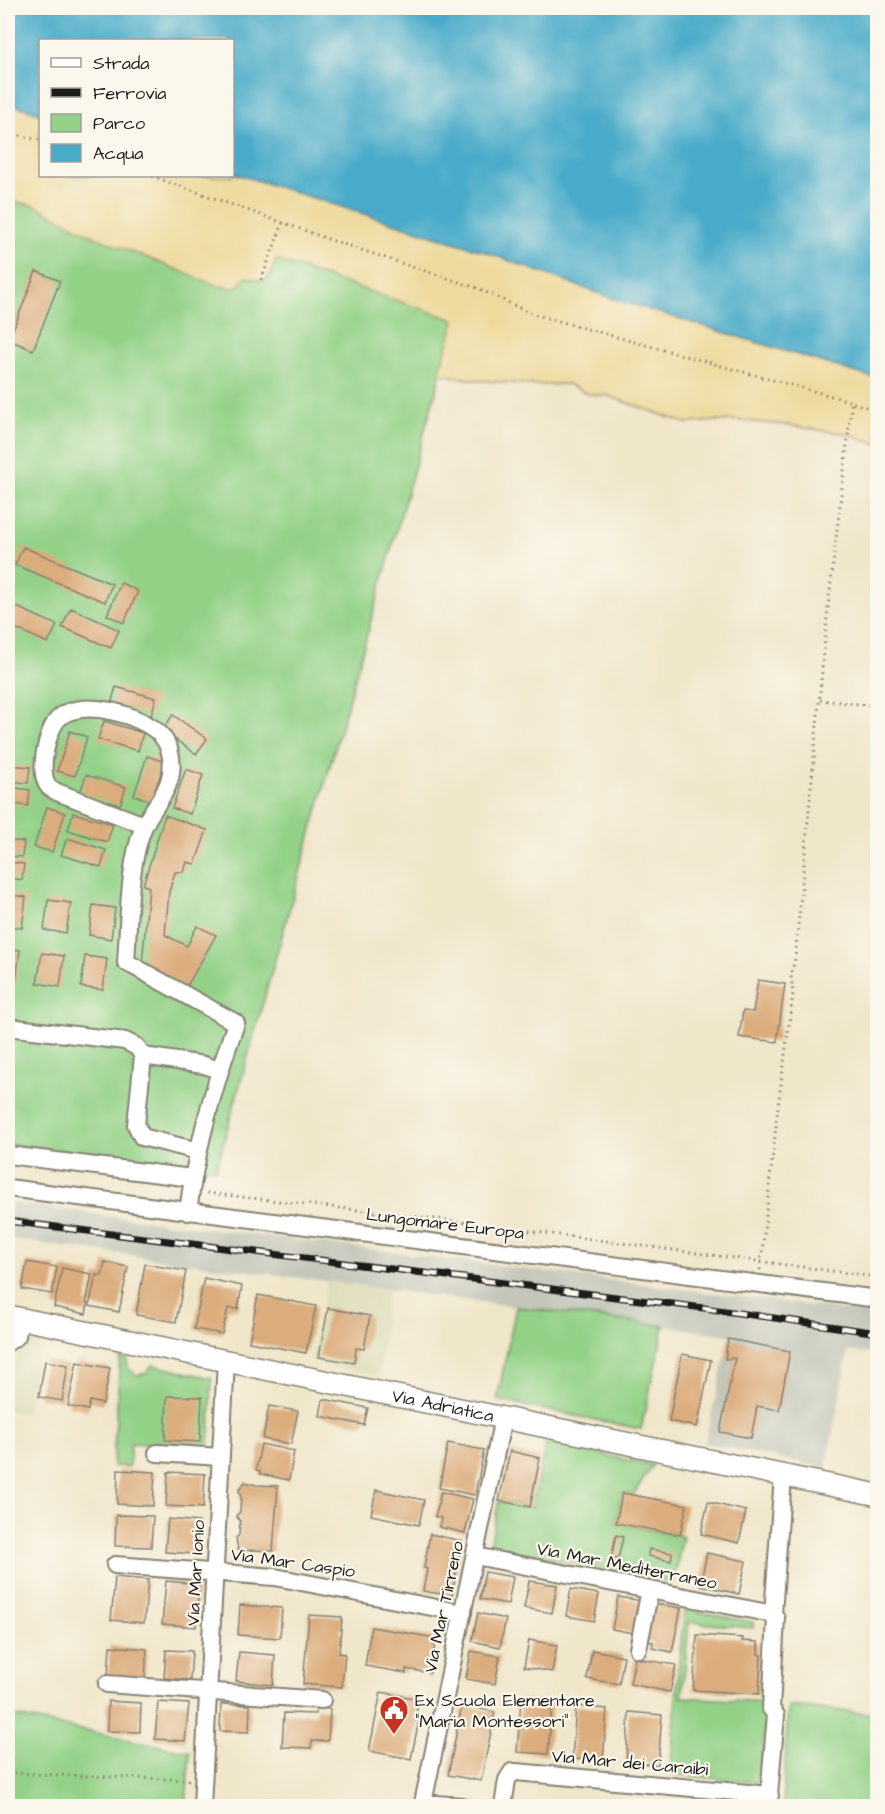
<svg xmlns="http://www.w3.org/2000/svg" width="885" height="1814" viewBox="0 0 885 1814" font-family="'Architects Daughter',sans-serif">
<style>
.built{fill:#dfddbb}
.industrial{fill:#c3c6b9}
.green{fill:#93d187;stroke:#587652;stroke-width:1.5}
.sand{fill:#eeda9e;stroke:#857b5d;stroke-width:1.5}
.water{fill:#4aabc9;stroke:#336472;stroke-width:1.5}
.building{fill:#dbac7c}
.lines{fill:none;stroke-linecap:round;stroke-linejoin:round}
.minor-casing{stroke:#868173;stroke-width:20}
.major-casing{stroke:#868173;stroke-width:24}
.path{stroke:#868173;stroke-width:3;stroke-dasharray:1.5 4.5;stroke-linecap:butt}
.minor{stroke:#fff;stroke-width:16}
.major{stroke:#fff;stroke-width:21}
.rail-casing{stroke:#1c1c1c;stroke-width:7}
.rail{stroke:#fbf7ec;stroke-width:4.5;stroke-dasharray:14;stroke-linecap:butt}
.labels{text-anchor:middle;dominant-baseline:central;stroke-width:4.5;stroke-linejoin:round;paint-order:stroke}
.street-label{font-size:18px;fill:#1c1c1c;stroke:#fbf7ec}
.poi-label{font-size:18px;fill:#1c1c1c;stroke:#fbf7ec;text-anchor:start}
</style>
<rect width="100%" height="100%" fill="#fbf7ec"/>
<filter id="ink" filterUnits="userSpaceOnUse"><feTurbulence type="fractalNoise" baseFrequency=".0167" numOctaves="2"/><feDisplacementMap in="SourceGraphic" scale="12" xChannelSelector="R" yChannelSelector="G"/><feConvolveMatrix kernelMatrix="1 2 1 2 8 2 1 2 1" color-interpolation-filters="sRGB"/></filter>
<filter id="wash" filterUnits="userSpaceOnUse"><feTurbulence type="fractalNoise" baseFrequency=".008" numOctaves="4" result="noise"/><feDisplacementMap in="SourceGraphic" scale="24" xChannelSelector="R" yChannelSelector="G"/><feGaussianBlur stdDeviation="1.35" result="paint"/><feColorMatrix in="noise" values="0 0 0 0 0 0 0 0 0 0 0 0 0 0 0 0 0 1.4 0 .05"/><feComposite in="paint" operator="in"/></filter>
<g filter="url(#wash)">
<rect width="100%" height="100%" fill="#f0e6ca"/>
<path class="built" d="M327,1282l61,8 -9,85 -68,-14z
M8,1334l33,7 -15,73 -18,-4z"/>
<path class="industrial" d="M8,1203l869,111v40l-29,-3 -22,117 -121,-25 25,-108 -722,-96z"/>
<path class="green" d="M47,176l409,144 -240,849 -208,-25v-944l27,6z
M516,1307l148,19 -23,103 -144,-29z
M120,1358l7,1 1,9 8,7 11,-2 5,-8 60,13 -3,69 -78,-4 -2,24 -16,-1z
M546,1443l107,22 -20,30 -11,-2 -6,30 67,13 -10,47 -183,-37 9,-45 33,7z
M685,1609l68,13v6l-64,-6 -7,75 84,5 -5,81 -91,-9 11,-136z
M788,1706l89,8v92h-94z
M8,1715l182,37 -4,54h-178z"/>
<path class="sand" d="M8,103l32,10v63h192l1,-3 250,78 131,48 263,80v65l-29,-10 -62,-9 -51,-5 -50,3 -77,-27 -20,-2 -20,-10 -32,1 -61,-5 -36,-6 16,-54 -179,-60 -7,18 -8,2 -15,-3 -11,11 -17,-2 -123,-49 -59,-31 -28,-6z"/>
<path class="water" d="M8,8h869v371l-263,-80 -131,-48 -250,-78 -1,-133h-192v73l-32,-10z"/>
<g id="blocks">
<path class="building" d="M36,271l24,10 -27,69 -24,-10z
M23,547l89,37 -7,18 -90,-37z
M121,583l17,8 -14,32 -17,-8z
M8,603l49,22 -9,18 -40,-18z
M71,608l48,22 -8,18 -49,-21z
M116,687l40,11 -5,18 -40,-12z
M173,715l34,24 -11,15 -34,-24z
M104,721l39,12 -5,18 -40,-12z
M70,731l17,6 -12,39 -18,-5z
M147,756l18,6 -14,39 -17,-6z
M10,765l20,2 -2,16 -20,-2z
M186,769l17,6 -13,39 -18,-6z
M86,775l40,12 -6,18 -40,-12z
M9,787l21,3 -2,16 -20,-3z
M47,807l18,6 -13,39 -18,-5z
M73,813l40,11 -6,18 -39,-12z
M165,815l42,15 -12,34 -8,-2 -3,10h-9l-6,20 -4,43 22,11 10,-20 19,9 -30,53 -44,-24 7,-77 -6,-2z
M67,838l39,12 -5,17 -40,-12z
M8,840l16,2 -2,15 -14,-1z
M8,862l16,2 -2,16 -14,-2z
M8,895l18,2 -4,31 -14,-2z
M48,900l23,3 -5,30 -22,-3z
M93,905l22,3 -4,31 -22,-4z
M8,949l12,1 -4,31 -8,-1z
M42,953l22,3 -4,31 -23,-4z
M85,956l22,3 -4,31 -22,-3z
M758,980l27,4 -8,58 -38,-5 4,-26 10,1z
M27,1262l30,5 -5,27 -30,-5z
M105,1262l23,5 -9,45 -30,-6 7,-31 6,1z
M145,1264l41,7 -10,51 -40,-7z
M62,1268l30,6 -6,29h2l-2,11 -32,-7z
M204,1278l38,8 -4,23 -10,-1 -6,26 -28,-5z
M258,1295l58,11 -10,47 -57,-11z
M328,1308l42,8 -6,33 -8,-1 -2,15 -35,-6z
M728,1339l62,12 -11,59 -22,-4 -6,32 -31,-6 15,-74 -10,1z
M682,1354l29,6 -14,67 -28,-6z
M45,1361l23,4 -6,36 -23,-4z
M77,1362l33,6 -7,36 -13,-3 -2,9 -20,-4z
M167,1396l35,1 -2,45 -35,-2z
M323,1399l45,9 -4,17 -44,-9z
M269,1406l29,5 -7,33 -28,-5z
M448,1443l36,7 -9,45 -36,-7z
M261,1444l33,7 -5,29 -29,-6v-3l-4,-1z
M510,1451l30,7 -10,49 -31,-6z
M118,1470l37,2 -2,34 -36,-2z
M168,1472l37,2 -2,34 -37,-2z
M245,1482l11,3 22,1 -5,65 -23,-1 -8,2 -4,-2 -2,-12 3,-3 1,-14 -4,-5 4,-4 1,-14 -2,-8z
M376,1490l48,10 -5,25 -48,-10z
M441,1492l32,7 -8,34 -26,-6 2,-9 -6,-1z
M622,1493l65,12 -7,30 -64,-12z
M708,1502l38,9 -7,32 -38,-9z
M116,1515l37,1 -2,31 -36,-1z
M168,1519l31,3 -3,32 -31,-2z
M430,1534l32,7 -10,55 -29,-5 4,-22 -3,-1z
M616,1535l7,2 -5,22 -7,-1z
M649,1549l23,4 -1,8 -23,-5z
M707,1553l39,8 -7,33 -39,-9z
M485,1572l28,5 -5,27 -28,-5z
M115,1577l33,3 -4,43 -33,-3z
M166,1581l33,3 -3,43 -34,-3z
M529,1581l28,4 -5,28 -28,-5z
M571,1589l28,5 -5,27 -28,-5z
M618,1597l25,4 -5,33 -26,-5z
M652,1603l29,5 -9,44 -20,-4 1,-6 -8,-1z
M240,1605l42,3 -2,30 -42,-3z
M478,1613l28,6 -6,28 -28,-6z
M309,1615l33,2 -3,36 6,1 -3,33 -39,-3z
M371,1627l65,11 -6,35 -24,-4v4l-41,-7z
M697,1635l46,3 -1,3 16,1v12l3,1 -2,39 -66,-4z
M529,1640l28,5 -5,27 -28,-5z
M110,1646l37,3 -2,30 -37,-3z
M166,1650l26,1 -2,29 -26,-2z
M592,1650l32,6 -5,28 -32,-5z
M471,1651l29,5 -5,28 -29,-5z
M239,1652l36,3 -2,30 -37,-4z
M635,1658l41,7 -6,27 -40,-8z
M381,1692l38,7 -4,21h4l-8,39 -42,-8z
M521,1699l31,3 -4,52 -31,-2z
M108,1701l33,2 -1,29 -33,-1z
M158,1702l31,2 -4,37 -30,-2z
M221,1704l29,1 -1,27 -29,-1z
M462,1705l33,7 -14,69 -33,-6z
M576,1706l31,3 -4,52 -31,-2z
M316,1708l14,1 -2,32h-16l-1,7 -29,-1 2,-34 32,1z
M629,1712l33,3 -4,50 -32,-3z"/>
</g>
</g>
<g filter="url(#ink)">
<use href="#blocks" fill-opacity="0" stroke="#868173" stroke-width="1.5"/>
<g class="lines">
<g class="minor-casing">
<path id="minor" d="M144,825l-87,-33c-3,-2 -6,-3 -8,-5 -12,-13 -2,-58 10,-69 21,-21 84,-3 102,17 9,11 12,24 10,38 -3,21 -19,35 -27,53 -16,38 -15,95 -18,136l110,61c-22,62 -40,124 -48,189
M8,1027l117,14 12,6 6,9 -7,69 6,12 56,14
M143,1056l61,9 15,5
M8,1155l184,23
M8,1188l870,111
M8,1342l9,-6 3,-17
M157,1453l64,4
M475,1556l298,58 10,-138
M115,1565l160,12 188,36
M638,1649l12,-59
M107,1684l215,16
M423,1803l80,-385
M423,1803l39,3
M202,1806l24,-445
M503,1806l4,-26 5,-8h4l254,23
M768,1806l8,-91 -5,-6 5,-91 -3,-4"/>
</g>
<g class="major-casing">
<g id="major">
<path id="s1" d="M8,1316l870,179"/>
</g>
</g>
<path class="path" d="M8,133l32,7
M152,176l176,63 149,49 56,26 309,85 36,12
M261,280l22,-57
M820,700l58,6
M207,1193l239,27 432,57
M760,1270l18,-163 15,-113 -2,-19 4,-16 33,-352 24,-205
M8,1773l181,7"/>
<use href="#minor" class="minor"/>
<use href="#major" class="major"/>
<g class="rail-casing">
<path id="rail" d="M8,1221l696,87 174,25"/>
</g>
<use href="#rail" class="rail"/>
</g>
</g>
<defs>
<g id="civic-pin" transform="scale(1.5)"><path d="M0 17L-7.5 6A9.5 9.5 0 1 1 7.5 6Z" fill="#c8321e" stroke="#fbf7ec"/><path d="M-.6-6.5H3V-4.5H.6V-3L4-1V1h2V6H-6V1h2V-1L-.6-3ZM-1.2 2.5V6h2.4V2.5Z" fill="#fff"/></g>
</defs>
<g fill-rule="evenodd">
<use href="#civic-pin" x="394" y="1710"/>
</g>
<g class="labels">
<g class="street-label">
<text transform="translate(445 1224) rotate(7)">Lungomare Europa</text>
<text stroke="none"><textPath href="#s1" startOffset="444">Via Adriatica</textPath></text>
<text transform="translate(293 1563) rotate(8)">Via Mar Caspio</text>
<text transform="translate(627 1566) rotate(11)">Via Mar Mediterraneo</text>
<text transform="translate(196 1573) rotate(-87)">Via Mar Ionio</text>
<text transform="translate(444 1607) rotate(-78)">Via Mar Tirreno</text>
<text transform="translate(630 1763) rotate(5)">Via Mar dei Caraibi</text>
</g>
<g class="poi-label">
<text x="415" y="1700">Ex Scuola Elementare<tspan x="415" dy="21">"Maria Montessori"</tspan></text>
</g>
</g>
<rect width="885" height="1814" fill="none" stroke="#fbf7ec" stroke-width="30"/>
<rect x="39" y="39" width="195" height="138" fill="#fbf7ec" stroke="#a29f99" stroke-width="1.5"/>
<rect x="51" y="58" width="30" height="9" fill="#ffffff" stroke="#a29f99" stroke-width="1.5"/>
<text x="93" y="69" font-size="18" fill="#1c1c1c">Strada</text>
<rect x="51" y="88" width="30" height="9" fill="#1c1c1c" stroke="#a29f99" stroke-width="1.5"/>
<text x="93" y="99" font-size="18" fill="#1c1c1c">Ferrovia</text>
<rect x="51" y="114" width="30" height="18" fill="#93d187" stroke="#a29f99" stroke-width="1.5"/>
<text x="93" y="129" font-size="18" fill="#1c1c1c">Parco</text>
<rect x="51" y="144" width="30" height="18" fill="#4aabc9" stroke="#a29f99" stroke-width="1.5"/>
<text x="93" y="159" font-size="18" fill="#1c1c1c">Acqua</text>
</svg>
